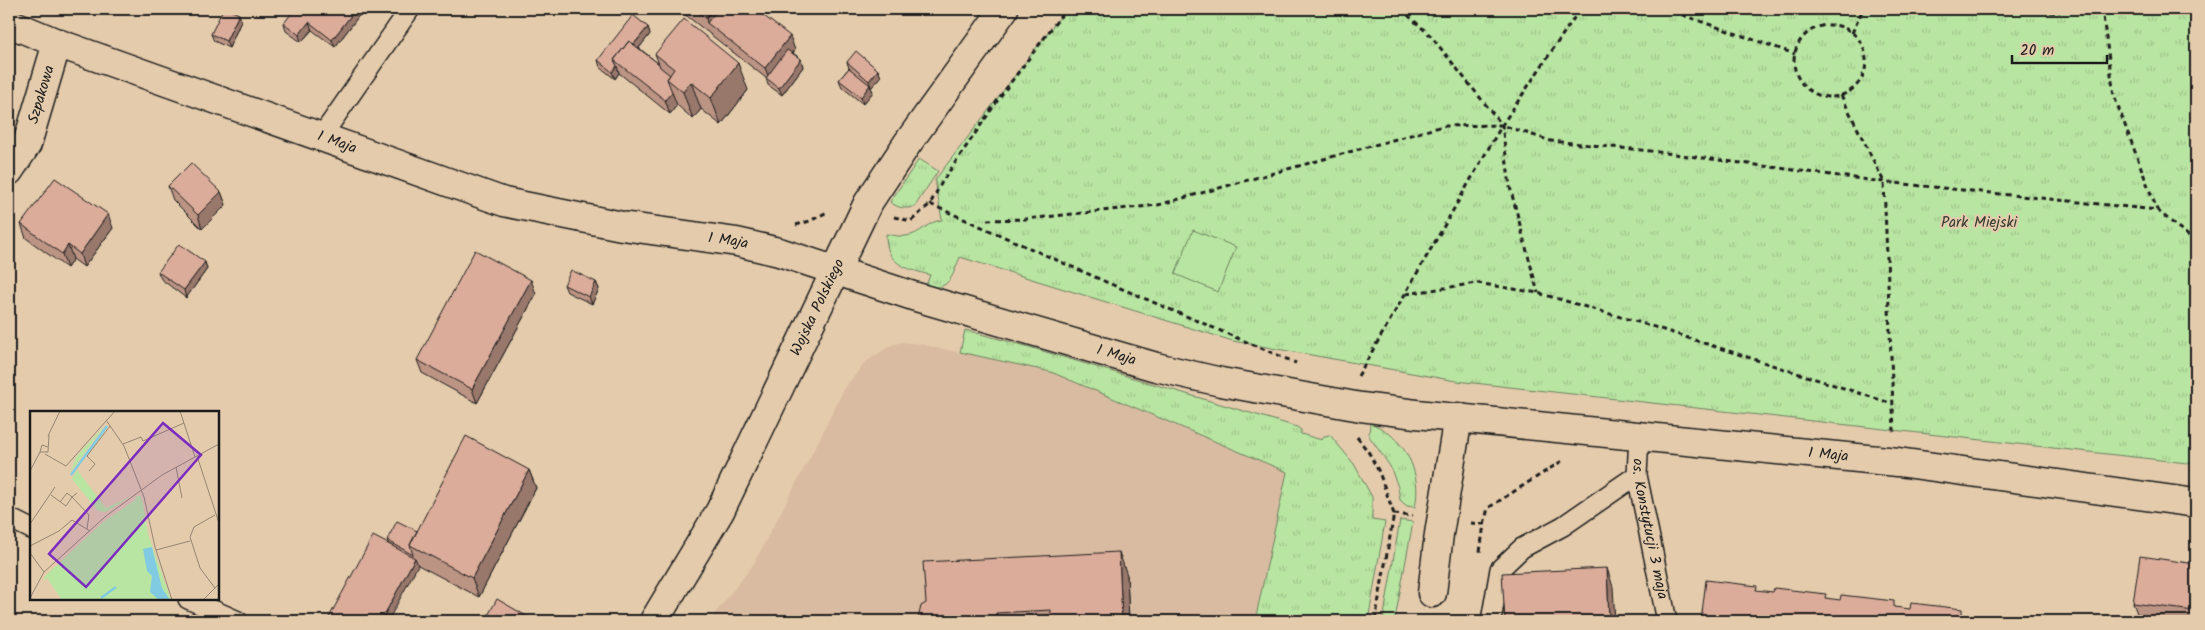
<svg xmlns="http://www.w3.org/2000/svg" width="2205" height="630" viewBox="0 0 2205 630" font-family="Kalam,sans-serif">
<style>
.built{fill:#d9bba1}
.grass{fill:url(#grass-tufts);stroke:#6a805f}
.garden{fill:#b9e5a2;stroke:#6a805f}
.lines{fill:none;stroke-linecap:round;stroke-linejoin:round}
.lane-casing{stroke:#1c1c1c;stroke-width:22}
.street-casing{stroke:#1c1c1c;stroke-width:31}
.secondary-casing{stroke:#1c1c1c;stroke-width:31}
.path{stroke:#1c1c1c;stroke-width:3;stroke-dasharray:5 4;stroke-linecap:butt}
.lane{stroke:#e4cbac;stroke-width:19}
.street{stroke:#e4cbac;stroke-width:28}
.secondary{stroke:#e4cbac;stroke-width:28}
.wall{fill:#bc9484;stroke:#1c1c1c}
.shaded-wall{fill:#99786c;stroke:#1c1c1c}
.building{fill:#dbac9a;stroke:#1c1c1c}
.labels{text-anchor:middle;dominant-baseline:central;stroke-width:4;stroke-linejoin:round;paint-order:stroke}
.street-label{font-size:15px;fill:#1c1c1c;stroke:#e4cbac}
.park-label{font-size:15px;fill:#343a30;stroke:#e4cbac}
.inset-river{fill:none;stroke:#81cbe2;stroke-width:2.5}
.inset-road{fill:none;stroke:#948572;stroke-width:1}
.view{fill:#7b2cbf;fill-opacity:0.15;stroke:#7b2cbf;stroke-width:2.5}
.inset-edge{fill:none;stroke:#1c1c1c;stroke-width:2.5}
</style>
<defs>
<pattern id="grass-tufts" width="24" height="20" patternUnits="userSpaceOnUse" patternTransform="scale(1.25)"><rect width="24" height="20" fill="#b9e5a2"/><path d="M3 7l-1-3M5 7V3M7 7l1-3M15 17l-1-3M17 17v-4M19 17l1-3" fill="none" stroke="#9ec48b"/></pattern>
</defs>
<rect width="100%" height="100%" fill="#e4cbac"/>
<filter id="ink" filterUnits="userSpaceOnUse"><feTurbulence type="fractalNoise" baseFrequency=".02" numOctaves="2"/><feDisplacementMap in="SourceGraphic" scale="10" xChannelSelector="R" yChannelSelector="G"/><feConvolveMatrix kernelMatrix="1 2 1 2 8 2 1 2 1" color-interpolation-filters="sRGB"/></filter>
<g filter="url(#ink)">
<path class="built" d="M902,342l17,2 132,28 236,100 -32,149h-546l44,-56 64,-121 28,-57 21,-25 25,-17z"/>
<path class="grass" d="M1066,9h1130v455l-740,-83 -223,-40 -273,-84c-7,17 -10,35 -34,29l4,-11c-25,-7 -44,-10 -44,-41 6,1 14,3 20,2 14,-1 22,-15 36,-16l-7,-40z
M919,159l19,12 -23,35c-9,4 -17,2 -25,-4z
M965,330l61,16 271,81 4,3v4l21,6 2,-4 6,-1 24,29 18,33v23l13,2 -17,99h-113l32,-149 -236,-100 -91,-20z
M1370,423c34,12 53,50 45,84l-8,-1 -7,-6 -2,-13 -8,-21 -21,-30z
M1400,520l13,2 -18,97 -1,2h-11z"/>
<path class="garden" d="M1193,230l43,17 -18,45 -43,-18z"/>
<g class="lines">
<g class="lane-casing">
<g id="lane">
<path d="M321,137l89,-128"/>
<path id="s1" d="M1639,436l-2,39 30,146"/>
<path d="M9,518l22,11"/>
<path d="M188,599l50,22"/>
<path d="M1491,621l9,-52 22,-21 41,-22 74,-51"/>
</g>
</g>
<g class="street-casing">
<g id="street">
<path id="s2" d="M9,23l48,20 447,159 118,24 115,16 42,10 134,44 243,71 65,15 140,25 55,7 482,48 298,41"/>
<path id="s3" d="M9,171l18,-27 30,-101"/>
<path d="M1432,593l7,-59 19,-117"/>
</g>
</g>
<g class="secondary-casing">
<g id="secondary">
<path id="s4" d="M654,621l66,-110 148,-308 39,-59 97,-135"/>
</g>
</g>
<path class="path" d="M1401,9l29,26 72,90 8,62 28,106
M1665,9l130,45
M2023,9l35,4 4,-4
M2102,9l12,87 43,114
M1794 61a36 36 0 1 1 72 0a36 36 0 1 1-72 0Z
M1852,33l11,-24
M1841,95l43,87 10,250
M930,204l183,81 183,78
M894,217l17,4 19,-17 12,-22 60,-88 64,-85
M987,220l39,-1 132,-14 285,-79 59,-1 49,16 100,10 233,31 273,28 39,32
M796,225l14,-4 19,-10
M1406,294l71,-11 61,10 110,32 245,79
M1358,376l144,-251 78,-116
M1357,437l12,16 10,19 15,42 -19,107
M1394,514l19,2
M1471,523l13,1 -4,28
M1484,524l4,-16 77,-49"/>
<use href="#lane" class="lane"/>
<use href="#street" class="street"/>
<use href="#secondary" class="secondary"/>
</g>
<path class="wall" d="M364,9l-29,38 -23,-17 -11,12 -15,-11 -2,-8z
M678,9h77l40,41 -2,3 8,6 2,8 -21,28 -14,-10 -2,-7z
M239,14l2,7 -12,27 -15,-7 -3,-7z
M648,27l2,7 -11,14 20,16 -4,-10 93,36 -27,35 -20,-16 -8,10 -16,-14 -7,9 -51,-41 -4,6 -15,-12 -2,-7z
M847,62l31,8 3,7 -10,11 2,4 -10,12 -21,-17 -3,-7 10,-12z
M168,186l53,6 5,13 -24,24 -29,-29z
M21,224l92,4 -29,39 -11,-8 -6,9 -41,-30z
M205,262l2,7 -21,29 -25,-19 -3,-7z
M596,282l3,7 -7,15 -25,-12 -3,-7z
M536,294l-59,109 -55,-30 -5,-13z
M529,470l7,18 -57,109 -61,-32 -30,-22 -1,-3 30,-9z
M2196,564v57h-56l-7,-18z
M1127,575l2,46h-210z"/>
<path class="shaded-wall" d="M356,9h8l-29,38 -3,-7z
M713,9h21l-27,14 -1,-5z
M239,14l2,7 -12,27 -3,-7z
M309,22l3,8 -11,12 -2,-7z
M648,27l2,7 -26,33 -5,-4z
M790,36l5,14 -25,31 -5,-13z
M801,59l2,8 -21,28 -3,-7z
M738,63l10,27 -27,35 -10,-27z
M617,66l2,7 -4,6 -3,-7z
M878,70l3,7 -10,11 -2,-7z
M691,82l10,27 -8,10 -10,-27z
M870,85l3,7 -10,12 -2,-7z
M672,92l5,13 -7,9 -5,-14z
M221,192l5,13 -24,24 -4,-14z
M108,214l5,14 -29,39 -4,-13z
M68,245l5,14 -6,9 -5,-14z
M205,262l2,7 -21,29 -2,-8z
M531,280l5,14 -59,109 -5,-14z
M596,282l3,7 -7,15 -3,-7z
M529,470l7,18 -57,109 -7,-19z
M1119,552l8,23 2,46h-7z
M415,558l3,7 -30,56h-7z
M1607,568l6,19 2,34h-6z
M2196,593v26l-2,-8z
M996,613l3,8h-4z"/>
<path class="building" d="M223,9h4l12,5 -13,27 -15,-7z
M295,9h61l-24,31 -23,-18 -10,13 -15,-12z
M694,9h19l-7,9z
M718,9h37l35,27 -25,32 -58,-45z
M633,15l15,12 -14,17 -5,-3 -15,19 3,6 -5,6 -14,-12z
M684,19l54,44 -27,35 -20,-16 -8,10 -16,-13 7,-10 -19,-15z
M629,41l30,23 1,3 10,8 -3,4 5,13 -7,8 -51,-40z
M787,50l14,9 -22,29 -13,-10z
M856,51l22,19 -9,11 -22,-19z
M849,68l21,17 -9,12 -22,-17z
M191,163l30,29 -23,23 -30,-29z
M55,178l53,36 -28,40 -12,-9 -6,9 -41,-30z
M179,244l26,18 -21,28 -26,-18z
M475,250l56,30 -59,109 -55,-29z
M571,270l25,12 -7,15 -25,-12z
M466,436l63,34 -57,108 -62,-33z
M397,521l20,10 -7,14 3,10 -26,-15z
M373,536l42,22 -34,63h-54z
M1119,552l3,69h-71v-11l-55,3 -1,8h-76l-1,-2 3,-13 5,-3 -3,-41z
M2140,556l56,8v29l-2,18 -61,-8z
M1607,568l2,53h-104l-3,-48z
M1706,580l51,6 -1,4 17,2 1,-4 52,6 -1,4 15,2 1,-5 53,6v6l16,2 1,-6 51,6v6l17,2 -1,4h-277z
M497,599l38,22h-50z"/>
</g>
<g class="labels">
<g class="street-label">
<text stroke="none"><textPath href="#s3" startOffset="84">Szpakowa</textPath></text>
<text stroke="none"><textPath href="#s2" startOffset="349">1 Maja</textPath></text>
<text stroke="none"><textPath href="#s2" startOffset="754">1 Maja</textPath></text>
<text stroke="none"><textPath href="#s4" startOffset="354">Wojska Polskiego</textPath></text>
<text stroke="none"><textPath href="#s2" startOffset="1159">1 Maja</textPath></text>
<text stroke="none"><textPath href="#s2" startOffset="1879">1 Maja</textPath></text>
<text stroke="none"><textPath href="#s1" startOffset="94">os. Konstytucji 3 maja</textPath></text>
</g>
<g class="park-label">
<text x="1979" y="223">Park Miejski</text>
</g>
</g>
<g transform="translate(30 411)">
<rect width="189" height="189" fill="#e4cbac"/>
<path d="M72,17h1l-33,45 6,-16zM47,59l29,38 25,-12 -25,16 -8,-1 -26,-32zM106,85h5v6l1,-4 6,36 23,66h-109l-15,-22 -4,3 2,-5 57,-53 33,-23z" fill="#b9e5a2"/>
<path d="M122,136l10,41 8,12h-11l-9,-8 2,-16 -5,-5 -4,-22z" fill="#81cbe2"/>
<path class="inset-river" d="M41,64l36,-49M71,187l15,-11"/>
<path class="inset-road" d="M150,0l15,46M76,9l18,26 20,51 11,50 17,53M18,25l12,-25M93,33l18,-7 2,4 41,-18M18,36l-6,-2 -2,7h8l1,-17M15,43l21,12 49,-55M167,45l22,67M146,56l6,31M0,60l10,-19M59,60l6,-7 -8,-8 23,-30M47,82l-5,4 17,18 -2,14M21,84l15,11 6,-9 -5,-4 -7,9M185,104l-21,12 -4,10 10,31 15,20M0,113l25,-37M0,135l29,-15 13,-11 18,11M126,139l34,-9M0,142l14,19M0,187l14,-26 62,-56 56,-41 57,-31M173,189l16,-16"/>
<path class="view" d="M133,12l38,32 -115,132 -37,-33z"/>
<rect width="189" height="189" class="inset-edge"/>
</g>
<rect width="2205" height="630" fill="none" stroke="#e4cbac" stroke-width="30"/>
<rect x="15" y="15" width="2175" height="600" fill="none" stroke="#1c1c1c" stroke-width="2" filter="url(#ink)"/>
<path d="M2012 55v8h95v-8" fill="none" stroke="#1c1c1c" stroke-width="2.5"/>
<text x="2020" y="55" font-size="15" fill="#1c1c1c" stroke="#e4cbac" stroke-width="4" paint-order="stroke">20 m</text>
</svg>
